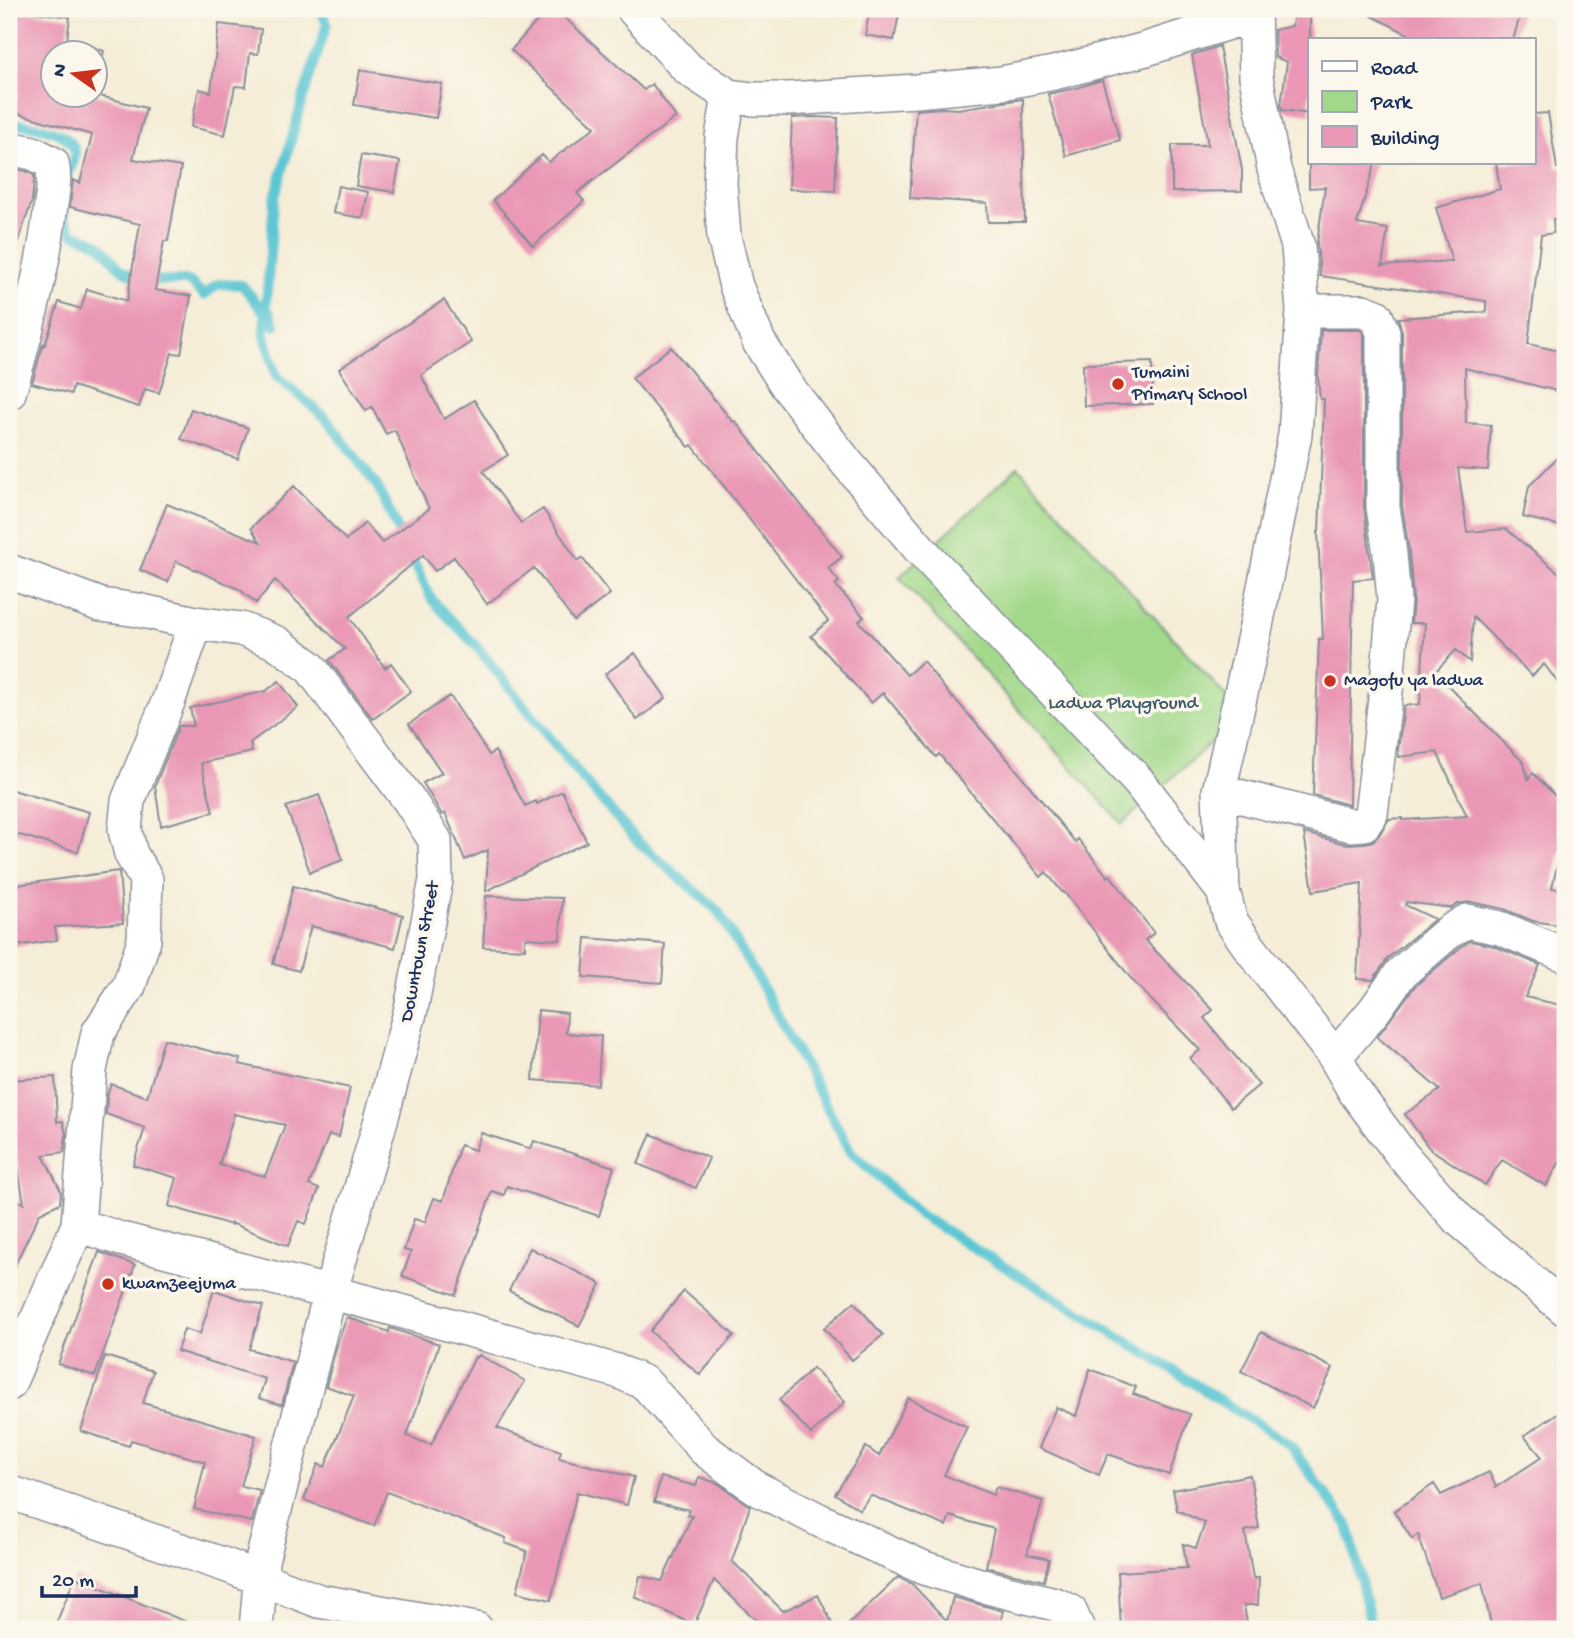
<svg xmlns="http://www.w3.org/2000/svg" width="1574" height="1638" viewBox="0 0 1574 1638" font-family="'Gochi Hand',sans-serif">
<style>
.green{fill:#a1d889;stroke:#5e8474;stroke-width:2}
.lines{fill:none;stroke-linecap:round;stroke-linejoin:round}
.stream{stroke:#5bc6d4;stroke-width:10}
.building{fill:#ea98b5;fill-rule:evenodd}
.minor-casing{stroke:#888e9a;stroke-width:36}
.minor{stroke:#fff;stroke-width:33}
.poi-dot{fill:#c8321e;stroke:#fbf7ec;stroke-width:2.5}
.labels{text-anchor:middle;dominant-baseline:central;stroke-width:7;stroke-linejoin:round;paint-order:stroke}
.poi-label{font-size:19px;fill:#1b2f5e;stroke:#fbf7ec;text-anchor:start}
.park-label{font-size:19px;fill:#3c5969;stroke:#fbf7ec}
.street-label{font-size:19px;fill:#1b2f5e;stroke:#fbf7ec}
</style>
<rect width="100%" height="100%" fill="#fbf7ec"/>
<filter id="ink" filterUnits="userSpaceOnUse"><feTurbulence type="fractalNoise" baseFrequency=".0143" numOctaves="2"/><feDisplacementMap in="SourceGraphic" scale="14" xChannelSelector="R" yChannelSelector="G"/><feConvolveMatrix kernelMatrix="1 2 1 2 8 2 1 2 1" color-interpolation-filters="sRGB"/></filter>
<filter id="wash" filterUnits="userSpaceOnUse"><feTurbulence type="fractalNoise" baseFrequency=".00686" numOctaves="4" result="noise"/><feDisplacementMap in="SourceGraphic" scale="28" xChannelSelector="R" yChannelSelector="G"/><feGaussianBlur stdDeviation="1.57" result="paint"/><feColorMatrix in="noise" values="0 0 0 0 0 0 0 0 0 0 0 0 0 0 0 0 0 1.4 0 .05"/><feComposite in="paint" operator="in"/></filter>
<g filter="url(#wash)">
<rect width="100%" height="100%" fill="#f5edd7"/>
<path class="green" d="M1018,467l224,247 -120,110 -223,-247z"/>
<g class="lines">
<path class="stream" d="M320,9l7,15 -24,74 -29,103 -10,131 12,44 49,41 52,69 55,114 45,47 106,132 54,62 81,70 40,68 93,173 69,63 229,140 140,89 59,81 24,104
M9,123c19,2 68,6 66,33 -1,7 -6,15 -8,22
M64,209l1,10 7,14c10,4 22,7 30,14 8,7 13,19 22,24 20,11 43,10 65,10l15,14 14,-11 24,1 22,27h5l6,14"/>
</g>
<g id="blocks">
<path class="building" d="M9,9l61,8 -3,23 37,11 -10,33v-32h-42v42h40l54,14 -13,51 48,8 -13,74h-4l-9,49 36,6 -10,58 -9,-1 -13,40 -14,-4 -6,18 -66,-21 -2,8 -39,-11 11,-39 2,1 14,-43 22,7 6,-20 40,12 13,-77 -70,-17 3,-27 7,3 12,-48 -83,-24z
M548,9h7l89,81 8,-6 24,33 -99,76 7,8 -51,45 -40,-46 49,-45 7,7 46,-35 -84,-77z
M870,9h30l-6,31 -29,-5z
M1358,9h164l-9,31h-93z
M1294,12l16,1v101l-28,-4 -1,-5 6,-43 -12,-5 -1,-27 18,-4z
M219,24l42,5 -3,25 -8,-1 -4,34 -11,-1 -10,49 -34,-8 8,-38 12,3z
M1219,46l23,124v21l-70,1v-47h36l-16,-90z
M360,70l82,14 -6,34 -82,-13z
M1102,80l18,60 -54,16 -18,-62 28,-6z
M1023,99l2,123h-37l-1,-19 -77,-5 6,-88 26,-2 16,1z
M1548,113l9,55 8,1v52l-12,-2 1,14 -13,2 -13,109 37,8v41l-100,-25 1,55 25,2 -3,45 -30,-2 9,64 39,-3 59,49v114l-21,-28 -12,12 -59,-59 -3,45 -14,-12 -21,22 32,33v2h2l55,56 4,16 5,-6 32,33v41l-5,5 -8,36 13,2v36l-32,-5 -29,-12 -33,-7 -13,2 -7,4 -45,-6 -1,3 30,14 -47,39 -15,22 -16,-1 5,-96 -49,8 -9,-58 42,11 19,-1 8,-2 6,-6 10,-16 14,-1v2l64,-4 -30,-64 -38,5 -1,-8 6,-43 16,-2 5,-81h-14l2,-25 -4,-47 -7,-45v-174l-4,-14 88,-6v-11l-166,-25 -3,-33 8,-56 -16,1v-25h66l-18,61 31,5 -6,37 70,-5 -16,-53 64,-19 -4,-26h38v-49z
M813,117l25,1 -3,73 -46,-2 3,-71z
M361,155l39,6 -6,31 -38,-6z
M15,169l11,2 8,4v5l-2,21 -19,55h-4v-67z
M338,186l30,6 -5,26 -30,-5z
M444,300l27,42 -50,33 23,44 30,-19 34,55 -25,16 38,52 22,-14 35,52 4,-3 28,36 -36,27 -40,-53 -47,36 -33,-47 -19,14 -12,-16 -74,62 36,51 6,-5 20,28 -38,28 -44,-59 16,-11 -70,-69 -19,23 -17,-14 -63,-28 -8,21 -28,-12 27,-66 93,38 -9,-14 43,-42 52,54 19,-17 17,20 47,-34 -34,-79 -9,4 -14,-27 -6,4 -27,-42z
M1321,330h38l3,1 2,5v171l9,71 -20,2 -4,225 -36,-10 6,-156h4l-5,-107h1l5,-133h-4l-2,-23z
M671,347l62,75 2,-1 107,136 -14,11 11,14 -4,3 29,32 -5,4 48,54 16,-14 30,38 1,-1 61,70 60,74 3,-3 30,38 2,-2 44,58 -9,7 68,70 -9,8 55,67 -28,23 -41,-50 10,-8 -67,-69 -69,-89 -1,1 -17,-21 -5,5 -102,-123 -3,3 -53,-64 -12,10 -60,-67 17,-15 -136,-176 -3,2 -57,-69z
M1152,362l1,42 -69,2 -1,-42z
M191,409l57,19 -10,31 -57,-20z
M1565,450v77l-42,-10 6,-31z
M635,653l31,45 -29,22 -32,-46z
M279,681l19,26 -48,36 2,9 -51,11 12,49 -52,14 -6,-40 24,-60h15l-4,-18 76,-17z
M450,696l39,59 6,-4 30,55 11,-5 1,3 25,-13 25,51 -101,49 2,-41 -23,10 -20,-47 -3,2 -19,-32 19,-10 -33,-49z
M9,789l80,23 -11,40 -69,-20z
M319,795l24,65 -33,12 -24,-65z
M119,871l4,52 -68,4 2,13 -48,7v-61z
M293,886l110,29 -8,33 -84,-22 -12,45 -26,-7z
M486,896l76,2 -2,42 -35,-2v11l-42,-2z
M586,938l79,6 -3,39 -79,-6z
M1470,941l24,5 46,19 -15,32 40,9v147l-19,33 -44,-26 -17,25 -56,-37 -24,-34 35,-24 -63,-53 38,-51 46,-39z
M538,1010l29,3 -1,20 35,3 -3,49 -65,-5z
M164,1039l76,20 -1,5 111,24 -11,49 -10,-2 -20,50 10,4 -13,35 -8,-3 -10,25 -57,-23v2l-62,-19 8,-28 -44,-13 12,-37 -39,-14 1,-18 4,-12 36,13zM234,1114l51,11 -20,51 -46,-11z
M55,1077l2,45 6,-1 3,14 -2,17 -21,3 18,36 -1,12 -20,10 -31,64v-81l15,8 -15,-90v-34z
M481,1133l50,16 3,-8 80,26 -15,49 -92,-30 -3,9 -12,-4 -36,104 -54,-19 9,-24 -7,-2 10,-31 11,3 9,-24 9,3 17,-56 15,5z
M651,1134l58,24 -13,30 -58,-24z
M530,1248l71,36 -22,42 -70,-35z
M99,1252l36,13 -40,111 -37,-12z
M214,1290l49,16 -14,43 44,13 -11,43 -23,-7 6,-19 -88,-28 7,-22 16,5z
M684,1291l50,44 -34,40 -50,-44z
M854,1302l29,33 -31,25 -28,-32z
M347,1317l42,15 1,-4 49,16 -32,92 24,9 44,-88 2,1 2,-3 46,26 -28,47 64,23 -2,7 75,19 -7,28 -50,-13 -26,108 -34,-8 10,-41 -22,-8 1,-5 -119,-46 -13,34 -70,-26 14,-36 7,3 29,-71 -28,-10 12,-45z
M1261,1332l72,36 -20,40 -72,-37z
M105,1356l48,15 -10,32 113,33 -15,50 19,4 -8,32 -58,-13 11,-47 -74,-22 -2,6 -48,-15z
M813,1368l32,34 -34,32 -32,-34z
M1090,1369l46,18 -3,7 57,20 -21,61 -61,-21 -9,21 -60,-27 17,-41 20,9z
M908,1398l59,29 -23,48 49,20 3,-8 47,14 -16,53 22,5 -5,22 -58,-14 8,-38 -44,-13 -4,10 -76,-31 -10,15 -25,-16 31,-47 13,9z
M1565,1408v221h-73l-10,-46 -43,14 -21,-63 -6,5 -18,-28 40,-27 7,11 48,-23 7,15 46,-30 -18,-21z
M1250,1475l9,53 -14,3 8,47h6l-1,27h-14l4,24h-127l-3,-57 69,-4 -4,-24 13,4 9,-25 -28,-13 -4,-20z
M661,1477l35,9 3,-9 18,6 33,23 -18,55 51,50 35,-16 17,34h-88l12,-6 -45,-43 -20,45 -59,-28 5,-21 22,5 30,-65 -5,-1 2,-5 -35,-8z
M75,1577l127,51 -1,1h-147z
M898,1577l14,7 35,37 6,-24 50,14 -4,18h-155z"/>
</g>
</g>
<g filter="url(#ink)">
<use href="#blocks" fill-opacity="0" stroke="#888e9a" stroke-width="2"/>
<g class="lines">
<g class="minor-casing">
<path id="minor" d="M1254,9l2,68 18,92 24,77 5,65 -8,124 -40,196 -36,160 4,100 8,30 19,27 85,109 20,35 47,63 55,63 108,91
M634,10l54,59 41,27 24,3h35l128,-8 86,-8 52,-10 92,-24 107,-34
M729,96l-7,41 -2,46 4,54 12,49 23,56 28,44 59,76 73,86 219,233 85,110
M9,148l24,5 19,10c4,16 0,32 -2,49 -7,59 -24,123 -41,181
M9,571l92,34 37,5 58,13 45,6 36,14 33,24 99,133 26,40 1,40 -25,129 -30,111 -51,173 -68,268 -6,68
M1219,791l132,34 13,-1 7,-10 16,-131 7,-83 -4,-46 -7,-47v-175l-7,-16 -13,-5h-60
M1335,1057l39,-46 27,-38 49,-42 17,-10 33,7 65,27
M78,1225l43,14 254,65 242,67 28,12 59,66 52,39 65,33 103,47 59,18 72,18 15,7 8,18
M9,1384l69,-159 12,-155 8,-37 31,-47 15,-46 2,-61 -15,-25 -6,-24 3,-29 40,-99 28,-79
M9,1492l219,74 91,35 157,28"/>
</g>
<use href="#minor" class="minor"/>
</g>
</g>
<g class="poi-dot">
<circle cx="1118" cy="384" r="7"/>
<circle cx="1330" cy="681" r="7"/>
<circle cx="108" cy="1284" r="7"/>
</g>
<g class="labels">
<g class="poi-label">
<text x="1132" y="373">Tumaini<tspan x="1132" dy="22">Primary School</tspan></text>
<text x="1344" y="681">Magofu ya ladwa</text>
<text x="122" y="1284">kwamzeejuma</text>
</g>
<g class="park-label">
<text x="1123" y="704">Ladwa Playground</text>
</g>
<g class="street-label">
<text transform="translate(421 952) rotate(-79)">Downtown Street</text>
</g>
</g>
<rect width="1574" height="1638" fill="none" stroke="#fbf7ec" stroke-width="35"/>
<rect x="1308" y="38" width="228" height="126" fill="#fbf7ec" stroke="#a1a7b3" stroke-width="2"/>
<rect x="1322" y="61" width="35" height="10" fill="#ffffff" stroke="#a1a7b3" stroke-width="2"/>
<text x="1371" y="74" font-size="21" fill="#1b2f5e">Road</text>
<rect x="1322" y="91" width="35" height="21" fill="#a1d889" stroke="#a1a7b3" stroke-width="2"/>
<text x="1371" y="108" font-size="21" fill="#1b2f5e">Park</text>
<rect x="1322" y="126" width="35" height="21" fill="#ea98b5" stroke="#a1a7b3" stroke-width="2"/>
<text x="1371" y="144" font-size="21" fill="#1b2f5e">Building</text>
<g transform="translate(74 74) rotate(284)"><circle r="33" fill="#fbf7ec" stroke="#a1a7b3" stroke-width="2"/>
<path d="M0-5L12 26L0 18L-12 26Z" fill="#c8321e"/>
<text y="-10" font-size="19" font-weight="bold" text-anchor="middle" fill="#1b2f5e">N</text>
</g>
<path d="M42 1586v10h94v-10" fill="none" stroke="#1b2f5e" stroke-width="3.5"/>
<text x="52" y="1586" font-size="21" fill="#1b2f5e" stroke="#fbf7ec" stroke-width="5" paint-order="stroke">20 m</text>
</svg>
